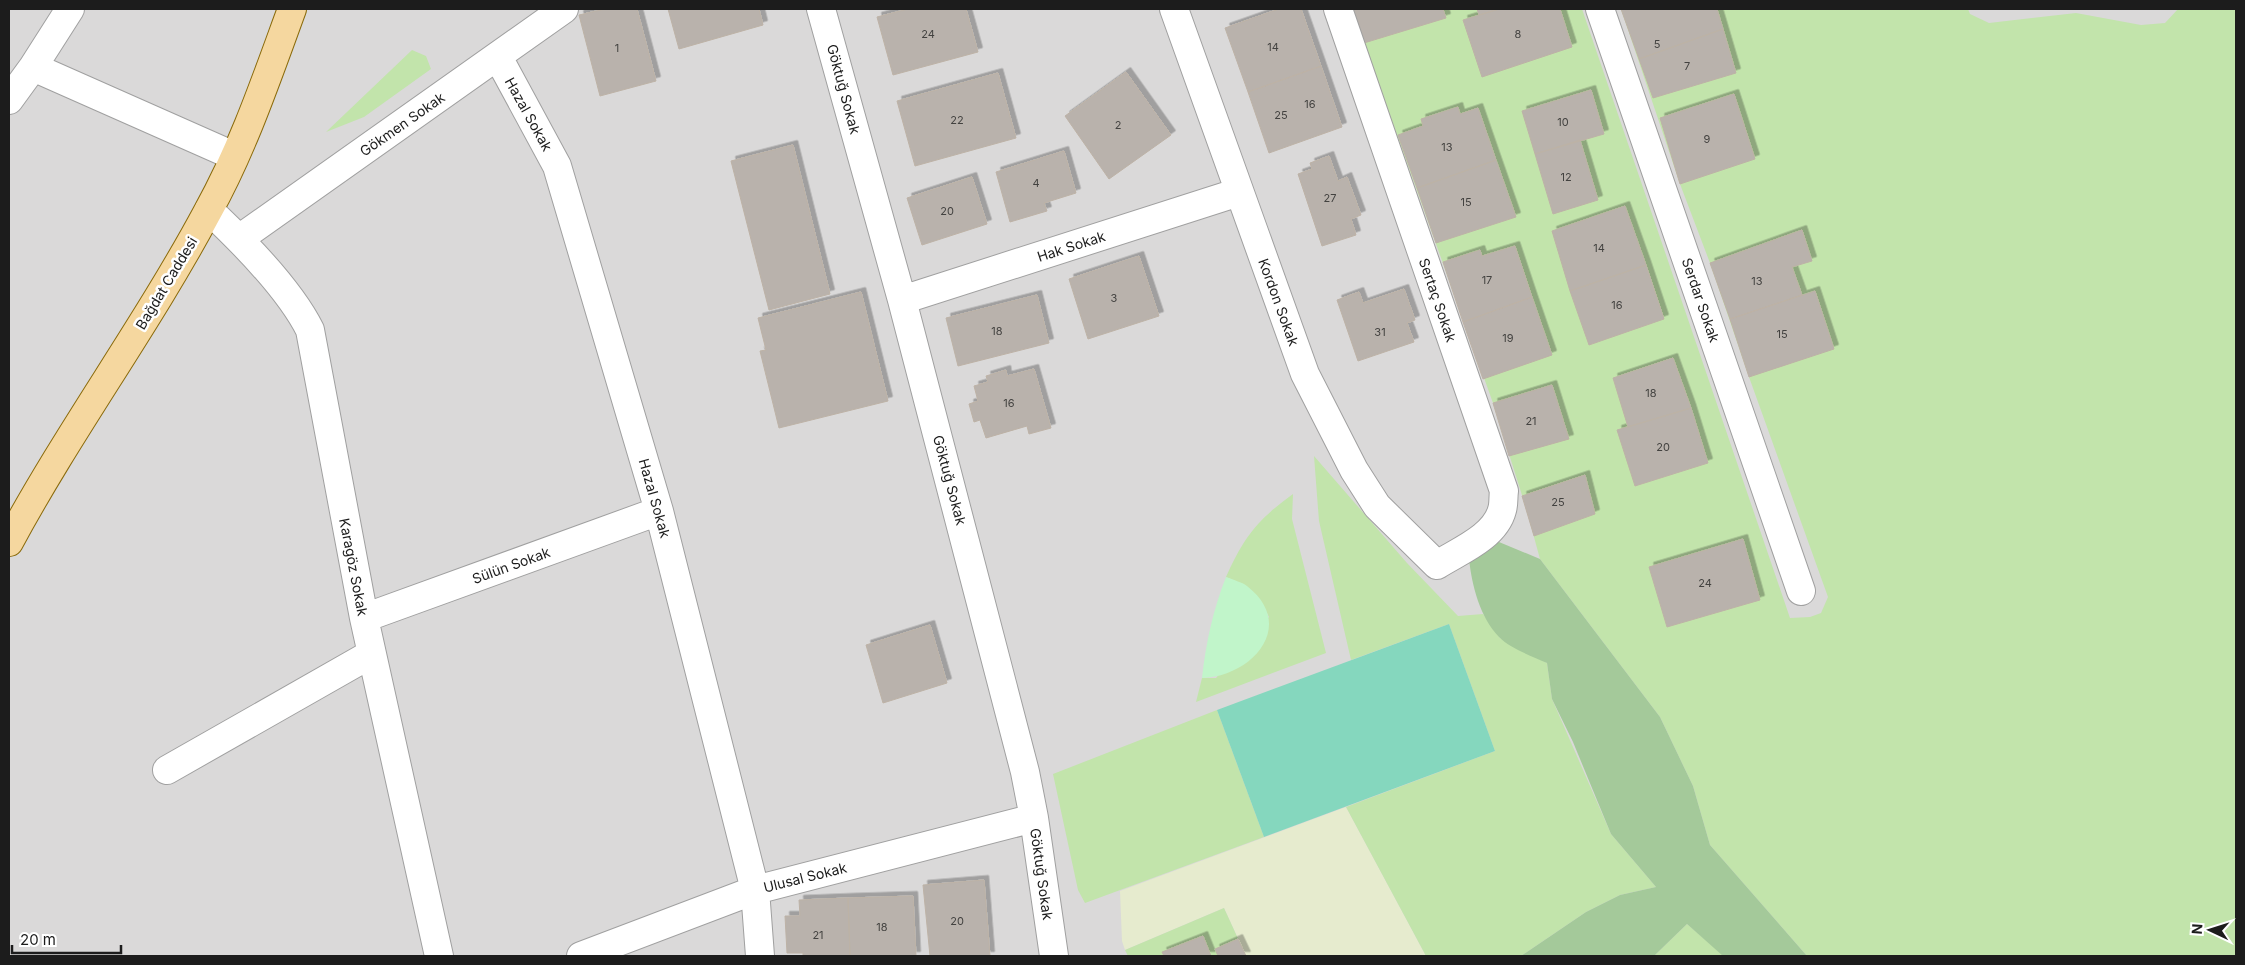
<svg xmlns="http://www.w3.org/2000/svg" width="2245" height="965" viewBox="0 0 2245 965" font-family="Inter,sans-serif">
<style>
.residential{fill:#dad9d9}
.farmland{fill:#e6ebce}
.grass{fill:#c2e4ab}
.forest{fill:#a4c99a}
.park{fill:#c1f5ca}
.pitch{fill:#85d7be}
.building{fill:#b9b2ac;stroke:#bdb2a6;filter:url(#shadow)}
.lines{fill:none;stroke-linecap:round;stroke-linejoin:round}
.minor-casing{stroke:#a0a0a0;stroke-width:30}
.major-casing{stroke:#8a6a0a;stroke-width:30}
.minor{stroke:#fff;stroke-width:28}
.major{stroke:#f5d79f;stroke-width:28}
.labels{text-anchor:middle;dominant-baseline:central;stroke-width:5;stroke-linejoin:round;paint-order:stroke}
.number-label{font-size:11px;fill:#434240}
.street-label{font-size:14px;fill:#1c1c1c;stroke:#fff}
</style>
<defs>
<filter id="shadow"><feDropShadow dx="4.5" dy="-4.5" stdDeviation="0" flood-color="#0004"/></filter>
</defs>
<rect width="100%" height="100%" fill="#edeae2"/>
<path class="residential" d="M9,9h2227v947h-2227z"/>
<path class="farmland" d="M1346,807l80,149h-180l-22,-48 -99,42 -3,-9 -2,-50z"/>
<path class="grass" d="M1353,9h229l208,609 20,-1 11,-4 7,-16 -79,-220 -39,-114 -30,-79 -59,-175h347l2,5 19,9 87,-10 65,12 24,-2 13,-14h58v947h-429l-97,-111 -17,-59 -33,-69 -120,-158 -14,-51 -33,-105 -129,-360z
M412,50l14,6 5,13 -67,48 -38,15z
M1314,456l93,107 51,53 25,-2 17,24 47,25 5,36 59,135 45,53 -36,8 -34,17 -65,44h-95l-80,-149 149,-56 -46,-127 -98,36 -32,-139z
M1293,494l-1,25 34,134 -130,49 6,-24h14l53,-61c-11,-24 -19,-30 -43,-40 18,-40 31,-57 67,-83z
M1217,710l47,127 -179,66 -7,-13 -25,-116z
M1224,908l22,48h-118l-3,-6z
M1687,924l35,30 1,2h-69z"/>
<path class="forest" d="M1499,542l41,17 120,158 33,69 17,59 97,111h-84l-36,-32 -33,32h-133l65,-44 34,-17 36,-8 -45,-53 -38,-92 -21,-43 -5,-36c-15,-7 -36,-14 -48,-26 -19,-20 -27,-51 -30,-78z"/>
<path class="park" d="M1226,577c7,3 16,5 21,9 51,40 4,91 -45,92 4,-36 11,-68 24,-101z"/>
<path class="pitch" d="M1449,624l46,127 -231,86 -47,-127z"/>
<path class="building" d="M605,9h32l19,72 -56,15 -21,-81z
M668,9h91l4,16 -84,24z
M908,9h58l12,43 -85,23 -16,-58z
M1279,9h22l20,57 -73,26 -23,-64z
M1353,9h90l3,9 -82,25z
M1477,9h22l-20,6z
M1499,9h61l12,38 -90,30 -19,-57z
M1621,9h96l6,20 -84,30z
M1723,29l13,44 -83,25 -14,-39z
M1321,66l21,61 -73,26 -21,-61z
M1126,72l45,63 -62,44 -44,-63z
M998,73l18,65 -101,28 -18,-65z
M1591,90l13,44 -69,20 -13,-43z
M1734,94l21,65 -75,25 -20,-66z
M1458,107l2,7 18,-6 18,52 -79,28 -19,-53 25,-9 -2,-7z
M1580,140l18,60 -45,14 -18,-60z
M793,145l37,149 -61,16 -38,-149z
M1064,151l12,42 -32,10 3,8 -37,11 -14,-50z
M1329,156l9,25 9,-4 14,38 -10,4 5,16 -34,11 -24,-72 14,-5 -2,-6z
M1496,160l20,57 -80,26 -19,-55z
M972,177l15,47 -65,21 -15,-47z
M1625,206l21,59 -76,26 -18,-60z
M1802,230l10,31 -20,6 10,28 -72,24 -20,-56z
M1515,246l17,51 -69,25 -20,-60 37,-12 2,6z
M1139,256l20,60 -71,23 -19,-60z
M1646,265l18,54 -75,26 -19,-54z
M1404,289l11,31 -8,3 7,19 -56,19 -21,-61 22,-8 4,11z
M1815,291l19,58 -85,28 -19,-58z
M861,292l27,109 -109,27 -19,-77 6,-1 -8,-32z
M1037,295l12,48 -91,23 -12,-48z
M1532,297l20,58 -69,24 -20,-57z
M1673,358l18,50 -63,19 -15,-49z
M1034,369l17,59 -22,6 -2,-8 -41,12 -6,-18 -6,2 -5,-18 9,-3 -4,-15 14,-4 -2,-6 20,-6 1,6z
M1552,385l17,54 -60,17 -16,-53z
M1691,408l17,55 -73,23 -18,-56z
M1585,475l10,39 -61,22 -12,-40z
M1743,539l17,61 -93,27 -18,-60z
M930,625l17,58 -64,20 -17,-58z
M984,880l6,76h-60l-7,-71z
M913,896l3,60h-66l-2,-58z
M848,898l2,58h-47v-3h-16l-2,-37h15l-1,-16z
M1203,936l8,20h-47l-2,-4z
M1238,939l8,17h-28l-3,-7z"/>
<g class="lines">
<g class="minor-casing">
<path id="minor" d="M821,9l81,291 123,472 9,46 20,138
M1174,9l131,365 49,96 23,36 60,59c22,-14 58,-28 65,-55 2,-6 1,-13 2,-19l-166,-482
M1600,9l201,582
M498,57l59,109 102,345 96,379 5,66
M33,67l201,89
M9,100l24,-33 37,-58
M209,210c34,32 80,78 101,120l54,288 75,338
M239,239l325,-230
M902,300l337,-108
M364,618l295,-107
M167,770l204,-116
M581,956l174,-66 279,-72"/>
</g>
<g class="major-casing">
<path id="major" d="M9,542c61,-113 138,-217 199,-331 35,-63 59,-134 84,-202"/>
</g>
<use href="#minor" class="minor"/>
<use href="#major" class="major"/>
</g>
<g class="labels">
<g class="number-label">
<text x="928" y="34">24</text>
<text x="1518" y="34">8</text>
<text x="1657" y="44">5</text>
<text x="1273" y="47">14</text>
<text x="617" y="48">1</text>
<text x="1687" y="66">7</text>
<text x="1310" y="104">16</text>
<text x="1281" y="115">25</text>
<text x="957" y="120">22</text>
<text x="1563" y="122">10</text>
<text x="1118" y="125">2</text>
<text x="1707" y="139">9</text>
<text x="1447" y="147">13</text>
<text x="1566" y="177">12</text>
<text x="1036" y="183">4</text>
<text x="1330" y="198">27</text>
<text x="1466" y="202">15</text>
<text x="947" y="211">20</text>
<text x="1599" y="248">14</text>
<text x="1487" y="280">17</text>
<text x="1757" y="281">13</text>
<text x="1114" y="298">3</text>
<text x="1617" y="305">16</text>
<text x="997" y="331">18</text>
<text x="1380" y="332">31</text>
<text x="1782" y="334">15</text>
<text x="1508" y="338">19</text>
<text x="1651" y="393">18</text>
<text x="1009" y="403">16</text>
<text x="1531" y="421">21</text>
<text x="1663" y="447">20</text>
<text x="1558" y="502">25</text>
<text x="1705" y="583">24</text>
<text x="957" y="921">20</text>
<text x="882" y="927">18</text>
<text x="818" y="935">21</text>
</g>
<g class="street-label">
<text transform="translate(844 89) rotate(75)">Göktuğ Sokak</text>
<text transform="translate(529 114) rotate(61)">Hazal Sokak</text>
<text transform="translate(402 124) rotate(-35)">Gökmen Sokak</text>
<text transform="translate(1071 246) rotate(-18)">Hak Sokak</text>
<text transform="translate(166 283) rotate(-59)">Bağdat Caddesi</text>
<text transform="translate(1438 300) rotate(71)">Sertaç Sokak</text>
<text transform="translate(1701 300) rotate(71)">Serdar Sokak</text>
<text transform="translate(1279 302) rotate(70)">Kordon Sokak</text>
<text transform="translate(950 480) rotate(75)">Göktuğ Sokak</text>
<text transform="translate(655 498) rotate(74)">Hazal Sokak</text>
<text transform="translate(511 565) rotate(-20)">Sülün Sokak</text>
<text transform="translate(354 567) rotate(79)">Karagöz Sokak</text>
<text transform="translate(1042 874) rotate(82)">Göktuğ Sokak</text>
<text transform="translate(805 877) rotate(-14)">Ulusal Sokak</text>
</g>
</g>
<rect width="2245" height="965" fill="none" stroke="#1c1c1c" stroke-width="20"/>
<g transform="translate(2210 930) rotate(274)" stroke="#ffffff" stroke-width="4" paint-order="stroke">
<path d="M0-4L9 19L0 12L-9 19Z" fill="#1c1c1c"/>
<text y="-8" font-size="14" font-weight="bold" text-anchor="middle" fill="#1c1c1c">N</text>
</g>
<path d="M12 945v8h109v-8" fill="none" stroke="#1c1c1c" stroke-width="2.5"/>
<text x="20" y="945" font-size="15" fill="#1c1c1c" stroke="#ffffff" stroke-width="4" paint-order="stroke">20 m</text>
</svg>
